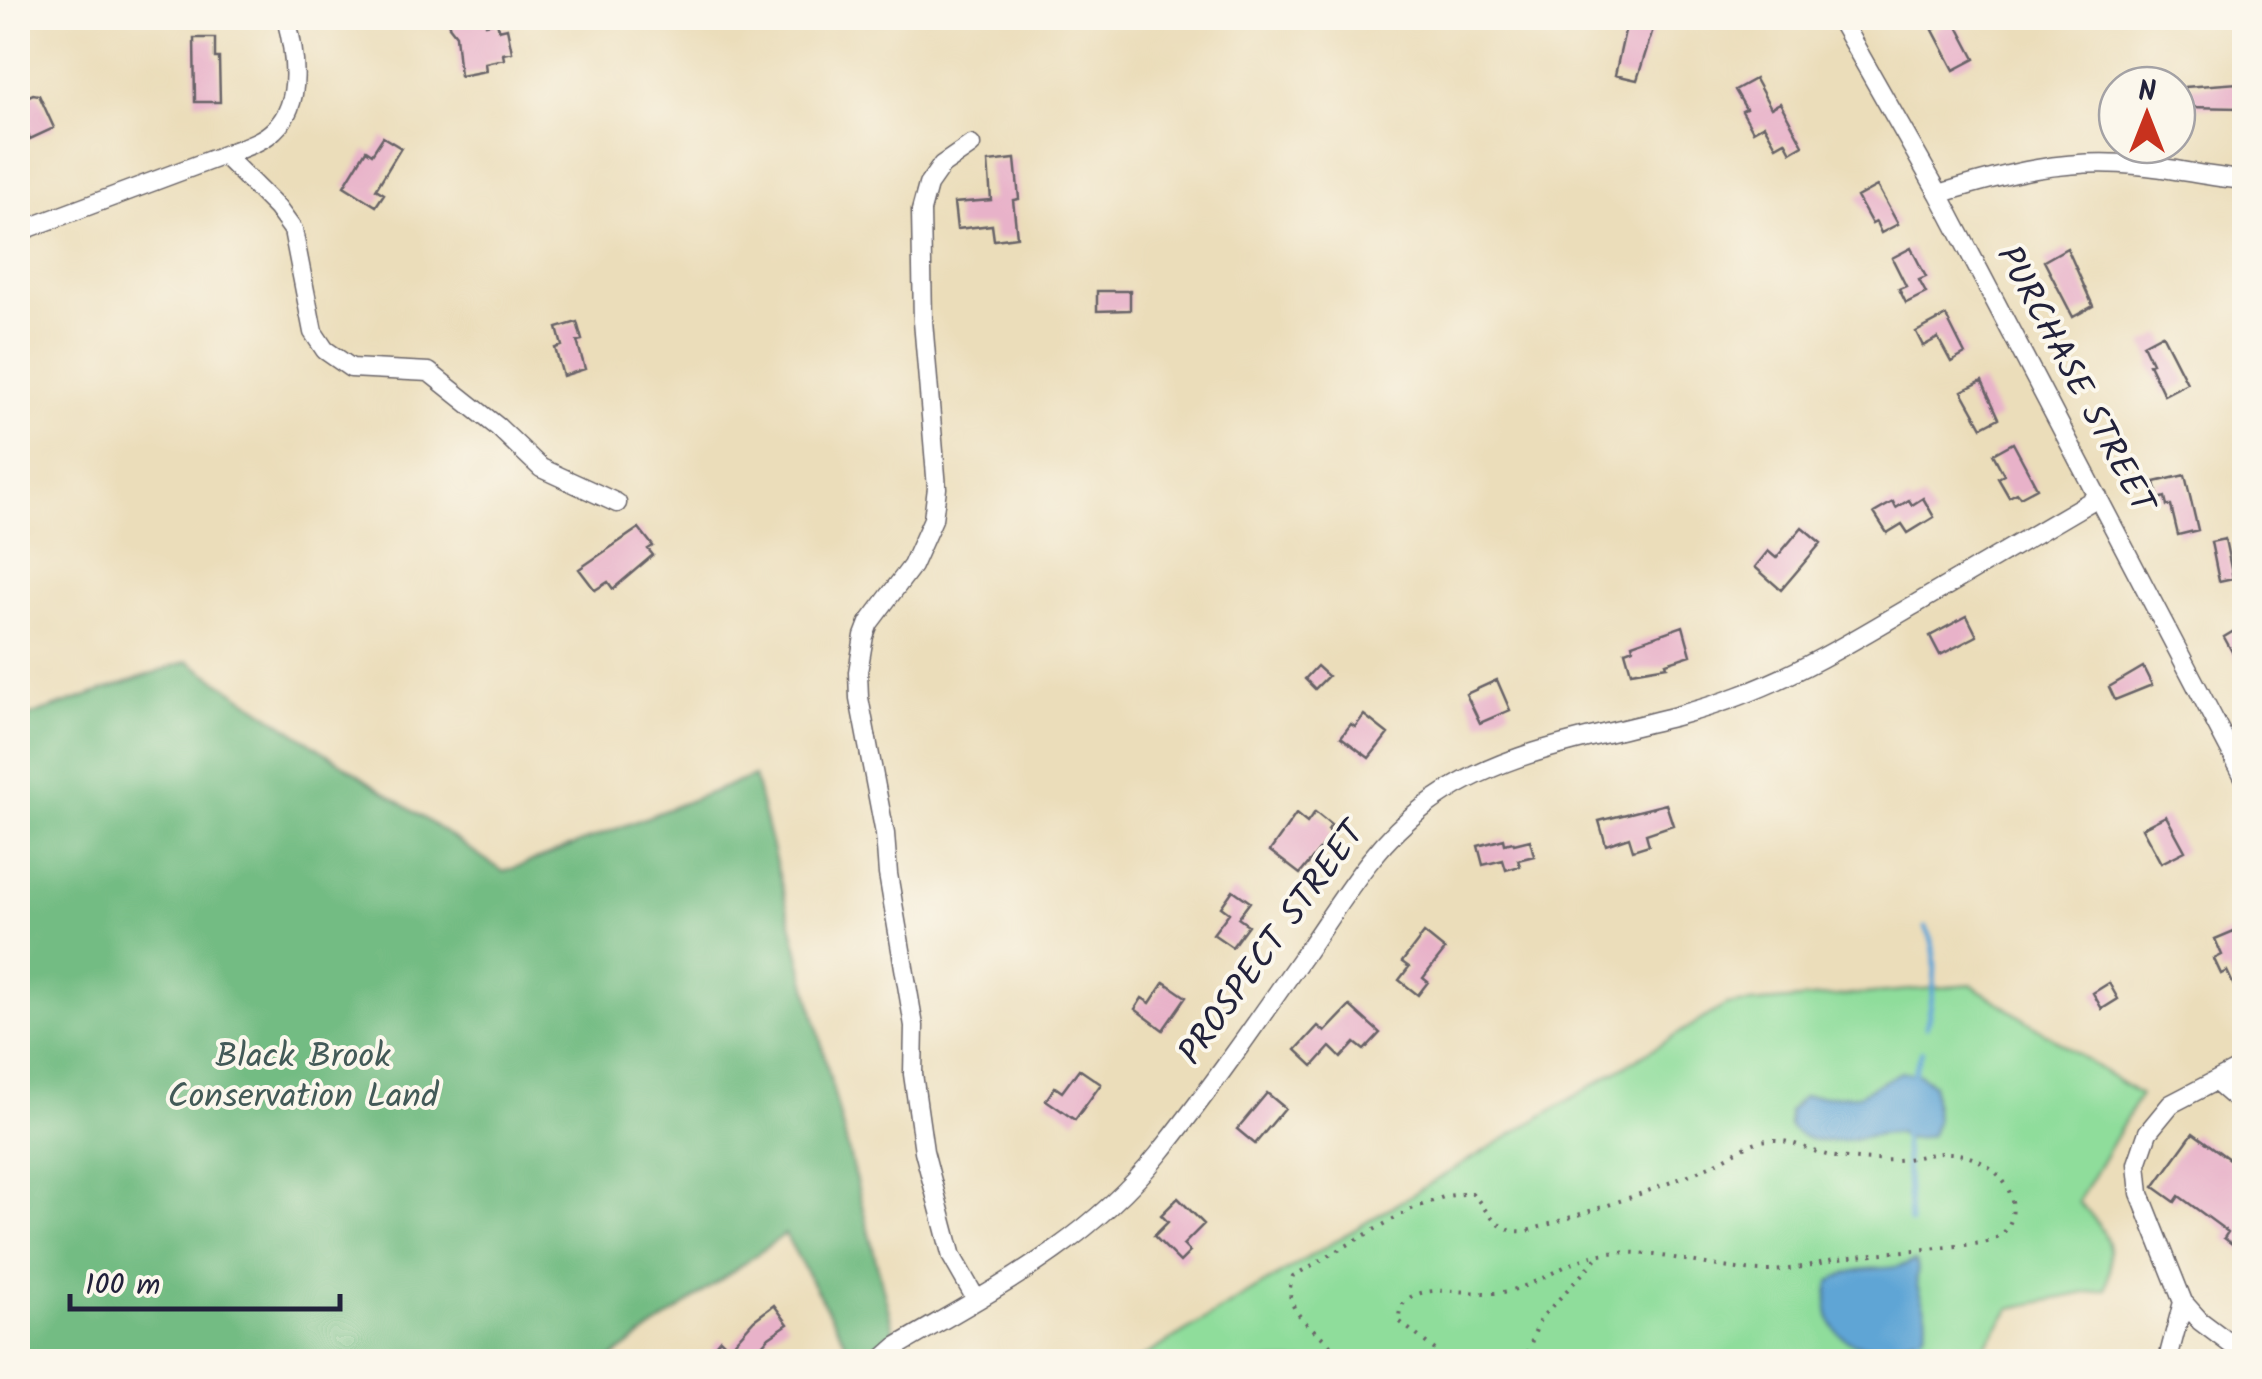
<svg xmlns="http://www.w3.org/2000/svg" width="2262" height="1379" viewBox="0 0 2262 1379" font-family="Kalam,sans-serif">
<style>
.green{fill:#8fdd9b;stroke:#58806b;stroke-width:2.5}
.forest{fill:#73bc83;stroke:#4a6f5f;stroke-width:2.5}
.water{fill:#5fa5d5;stroke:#406488;stroke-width:2.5}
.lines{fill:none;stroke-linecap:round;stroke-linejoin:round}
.stream{stroke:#5fa5d5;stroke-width:5}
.building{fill:#e8b2c9}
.minor-casing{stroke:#686367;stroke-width:21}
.path{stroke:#686367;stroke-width:4;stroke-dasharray:2.5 8;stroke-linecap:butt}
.minor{stroke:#fff;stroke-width:18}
.labels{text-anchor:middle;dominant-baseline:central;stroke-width:8;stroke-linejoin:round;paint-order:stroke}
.street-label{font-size:35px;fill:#22223b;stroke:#fbf7ec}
.park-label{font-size:35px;fill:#435a58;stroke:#fbf7ec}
</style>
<rect width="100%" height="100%" fill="#fbf7ec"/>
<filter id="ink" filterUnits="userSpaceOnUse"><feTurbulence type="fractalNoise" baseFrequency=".01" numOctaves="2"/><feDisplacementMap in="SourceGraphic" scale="20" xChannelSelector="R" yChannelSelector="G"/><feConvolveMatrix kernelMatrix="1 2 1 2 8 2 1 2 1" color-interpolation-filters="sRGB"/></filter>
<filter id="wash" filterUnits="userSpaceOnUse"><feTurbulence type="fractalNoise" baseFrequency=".0048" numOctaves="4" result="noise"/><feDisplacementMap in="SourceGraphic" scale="40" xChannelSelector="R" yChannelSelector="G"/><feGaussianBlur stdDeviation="2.25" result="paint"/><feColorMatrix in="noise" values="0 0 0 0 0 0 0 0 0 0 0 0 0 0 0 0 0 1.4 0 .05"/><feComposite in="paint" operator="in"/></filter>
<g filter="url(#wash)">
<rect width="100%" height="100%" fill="#ebddba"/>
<path class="green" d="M1972,985l168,110 -62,107c30,28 38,46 28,87l-95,19 -36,53 -840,1 591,-357z"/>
<path class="forest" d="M188,661l316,211 250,-96 140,556 -38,29 -71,-127 -178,127h-589v-641z"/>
<path class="water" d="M1901,1072l18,2 14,10 3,38 -5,13c-7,2 -17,5 -24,3 -13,-4 -2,-6 -15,-5 -32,1 -77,22 -103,-7v-15l14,-14 55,-2z
M1915,1261c6,9 0,13 2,23 4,19 14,29 8,48 -47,28 -111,18 -95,-50 28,-21 56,-7 85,-21z"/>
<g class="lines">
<path class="stream" d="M1926,1027c7,-28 16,-74 0,-100
M1913,1076l9,-25
M1904,1132l6,91
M1918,1330l4,32"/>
</g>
<g id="blocks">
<path class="building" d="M453,18h32l1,6 11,-2 2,8 8,-2 5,24 -9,2 1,5 -19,4 1,8 -26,5 -4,-41 -7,-9z
M1954,19l21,40 -21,11 -21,-40z
M1627,22l26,7 -16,51 -22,-5z
M194,38h21v20h4l1,44h-25z
M1755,79l16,29 9,-5 23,42 -12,7 -6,-11 -9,5 -12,-21 -11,6 -11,-20 4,-2 -11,-19z
M2238,83v3h6v18h-4v4l-54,-1 -1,-20z
M33,94l6,1 15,33 -24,11 -12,-30v-8z
M383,137l18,11 -25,41 8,5 -8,12 -32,-20 22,-36 6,4z
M1015,159l4,40 -6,1 4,37 -23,3 -2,-15 -35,4 -3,-26 37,-3 -3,-38z
M1877,186l21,38 -17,9 -5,-11 -4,2 -15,-27z
M1911,248l15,29 -7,3 7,13 -20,10 -7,-14 7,-3 -14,-28z
M2067,248l26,58 -20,11 -29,-56z
M1097,291h33v19l-33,1z
M1946,316l19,38 -14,8 -13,-24 -15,8 -7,-14z
M577,322l5,18 -5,1 8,28 -22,7 -8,-28 7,-2 -5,-18z
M2162,334l25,49 -23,12 -15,-31 3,-1 -9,-19z
M1982,381l17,37 -17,9 -20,-36z
M2013,443l24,45 -17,9 -3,-4 -8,4 -11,-19 6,-3 -11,-21z
M2185,475l13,55 -20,5 -7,-29h-4l-2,-9 -6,2 -4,-17z
M1923,498l11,19 -26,16 -6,-9 -15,9 -13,-20 19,-11 3,6 13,-8 3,5z
M1802,527l19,16 -40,47 -26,-23 13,-16 8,7z
M639,528l14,18 -5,3 5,6 -40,34 -5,-7 -13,8 -16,-21z
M2225,539l8,39 -14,3 -8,-39z
M1967,616l10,20 -37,19 -10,-19z
M2244,625v49l-20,-37z
M1683,626l8,29 -25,8 1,3 -36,6 -6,-21 8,-3 -1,-4z
M1317,666l11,10 -13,13 -10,-10z
M2143,667l9,18 -37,15 -6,-13z
M1497,680l13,30 -30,13 -14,-29z
M1364,715l24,19 -19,24 -28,-21 10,-13 4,3z
M1666,804l7,21 -27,9 3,11 -16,5 -4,-13 -23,8 -7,-24z
M1315,812l16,13 -3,5 4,4 -32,40 -30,-23 26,-37 11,9z
M2166,816l19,35 -24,12 -19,-35z
M1504,839l1,5 8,-2 1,2 16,-4 4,16 -16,4 2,6 -14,4 -3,-10 -20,5 -5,-19z
M1233,890l17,12 -12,16 10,7 -16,22 -19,-13 16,-21 -8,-6z
M2234,931l10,24v27l-10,4 -7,-15 -6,3 -7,-15 8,-4 -7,-16z
M1424,933l21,17 -22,28 5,4 -10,13 -19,-15 10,-13 -7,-5z
M1164,982l22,15 -23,33 -28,-21 7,-11 8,5z
M2109,983l9,16 -16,10 -9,-16z
M1350,1006l30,27 -16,17 -9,-7 -14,15 -11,-11 -17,19 -17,-16 22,-24 7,6z
M1079,1069l22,15 -26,36 -29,-20 9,-13 7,5z
M1267,1093l18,15 -30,36 -18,-15z
M2193,1133l51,37v83l-20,-15 4,-6 -49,-36 -4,6 -21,-15z
M1178,1198l26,26 -21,21 7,7 -10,10 -26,-26 14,-14 -7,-7z
M774,1305l14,19 -19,13 -22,25h-30l3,-4 -9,-8 9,-11 9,9 25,-28z"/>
</g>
</g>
<g filter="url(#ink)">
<use href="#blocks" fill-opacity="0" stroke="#686367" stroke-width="2.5"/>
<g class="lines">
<g class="minor-casing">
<path id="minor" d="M1839,18l100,176 305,583
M971,145l-29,20 -14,20 -7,26 2,110 14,167 -4,31 -21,47 -43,57 -5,13 -6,36 1,26 26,136 3,40 26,152 -1,48 11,77 28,106 24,42
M224,155l53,53 16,22 20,102 12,18 26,18 78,4 69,55 43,41 76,35
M1939,194c68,-21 126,-36 198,-29 36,3 71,12 107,15
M18,232l214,-80c15,-6 31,-11 42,-22 30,-27 21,-78 12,-112
M2216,1082l28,24
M2183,1302l17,19 44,33
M879,1362l17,-15c95,-56 191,-104 262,-192 52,-65 100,-134 148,-203 36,-52 68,-108 119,-146 91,-69 211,-70 314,-110 62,-23 119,-58 175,-91 61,-36 123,-72 184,-108
M2172,1362l-2,-11 13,-49 -43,-108 -3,-30 11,-32 23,-28 73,-38"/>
</g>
<path class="path" d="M1343,1362c-15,-31 -66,-44 -50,-86l116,-66 37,-14 26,-3c17,19 24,41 55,38 62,-19 127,-40 187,-67 18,-8 35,-24 56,-24 23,-1 44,14 66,17 20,2 42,4 61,3 18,-1 35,-8 53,-7 32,2 68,28 62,63 -3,14 -12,22 -25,26 -43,7 -86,8 -129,14 -33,4 -64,16 -98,15 -50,-2 -102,-22 -151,-18 -41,3 -72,37 -114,40 -28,2 -98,-17 -96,28l51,41
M1524,1362l16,-43 59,-63"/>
<use href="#minor" class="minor"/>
</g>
</g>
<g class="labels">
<g class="street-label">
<text transform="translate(2074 380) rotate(62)">PURCHASE STREET</text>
<text transform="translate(1273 944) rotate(-54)">PROSPECT STREET</text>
</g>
<g class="park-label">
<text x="303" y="1058">Black Brook<tspan x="303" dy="40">Conservation Land</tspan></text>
</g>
</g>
<rect width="2262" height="1379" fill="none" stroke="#fbf7ec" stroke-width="60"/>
<g transform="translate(2147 115)"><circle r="48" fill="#fbf7ec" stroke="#a4a2a5" stroke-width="2.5"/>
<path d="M0-8L18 38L0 25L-18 38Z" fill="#c8321e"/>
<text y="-15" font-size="28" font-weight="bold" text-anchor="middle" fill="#22223b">N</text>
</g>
<path d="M70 1294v15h270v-15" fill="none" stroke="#22223b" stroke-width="5"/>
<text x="85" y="1294" font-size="30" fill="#22223b" stroke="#fbf7ec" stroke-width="8" paint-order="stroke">100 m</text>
</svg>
